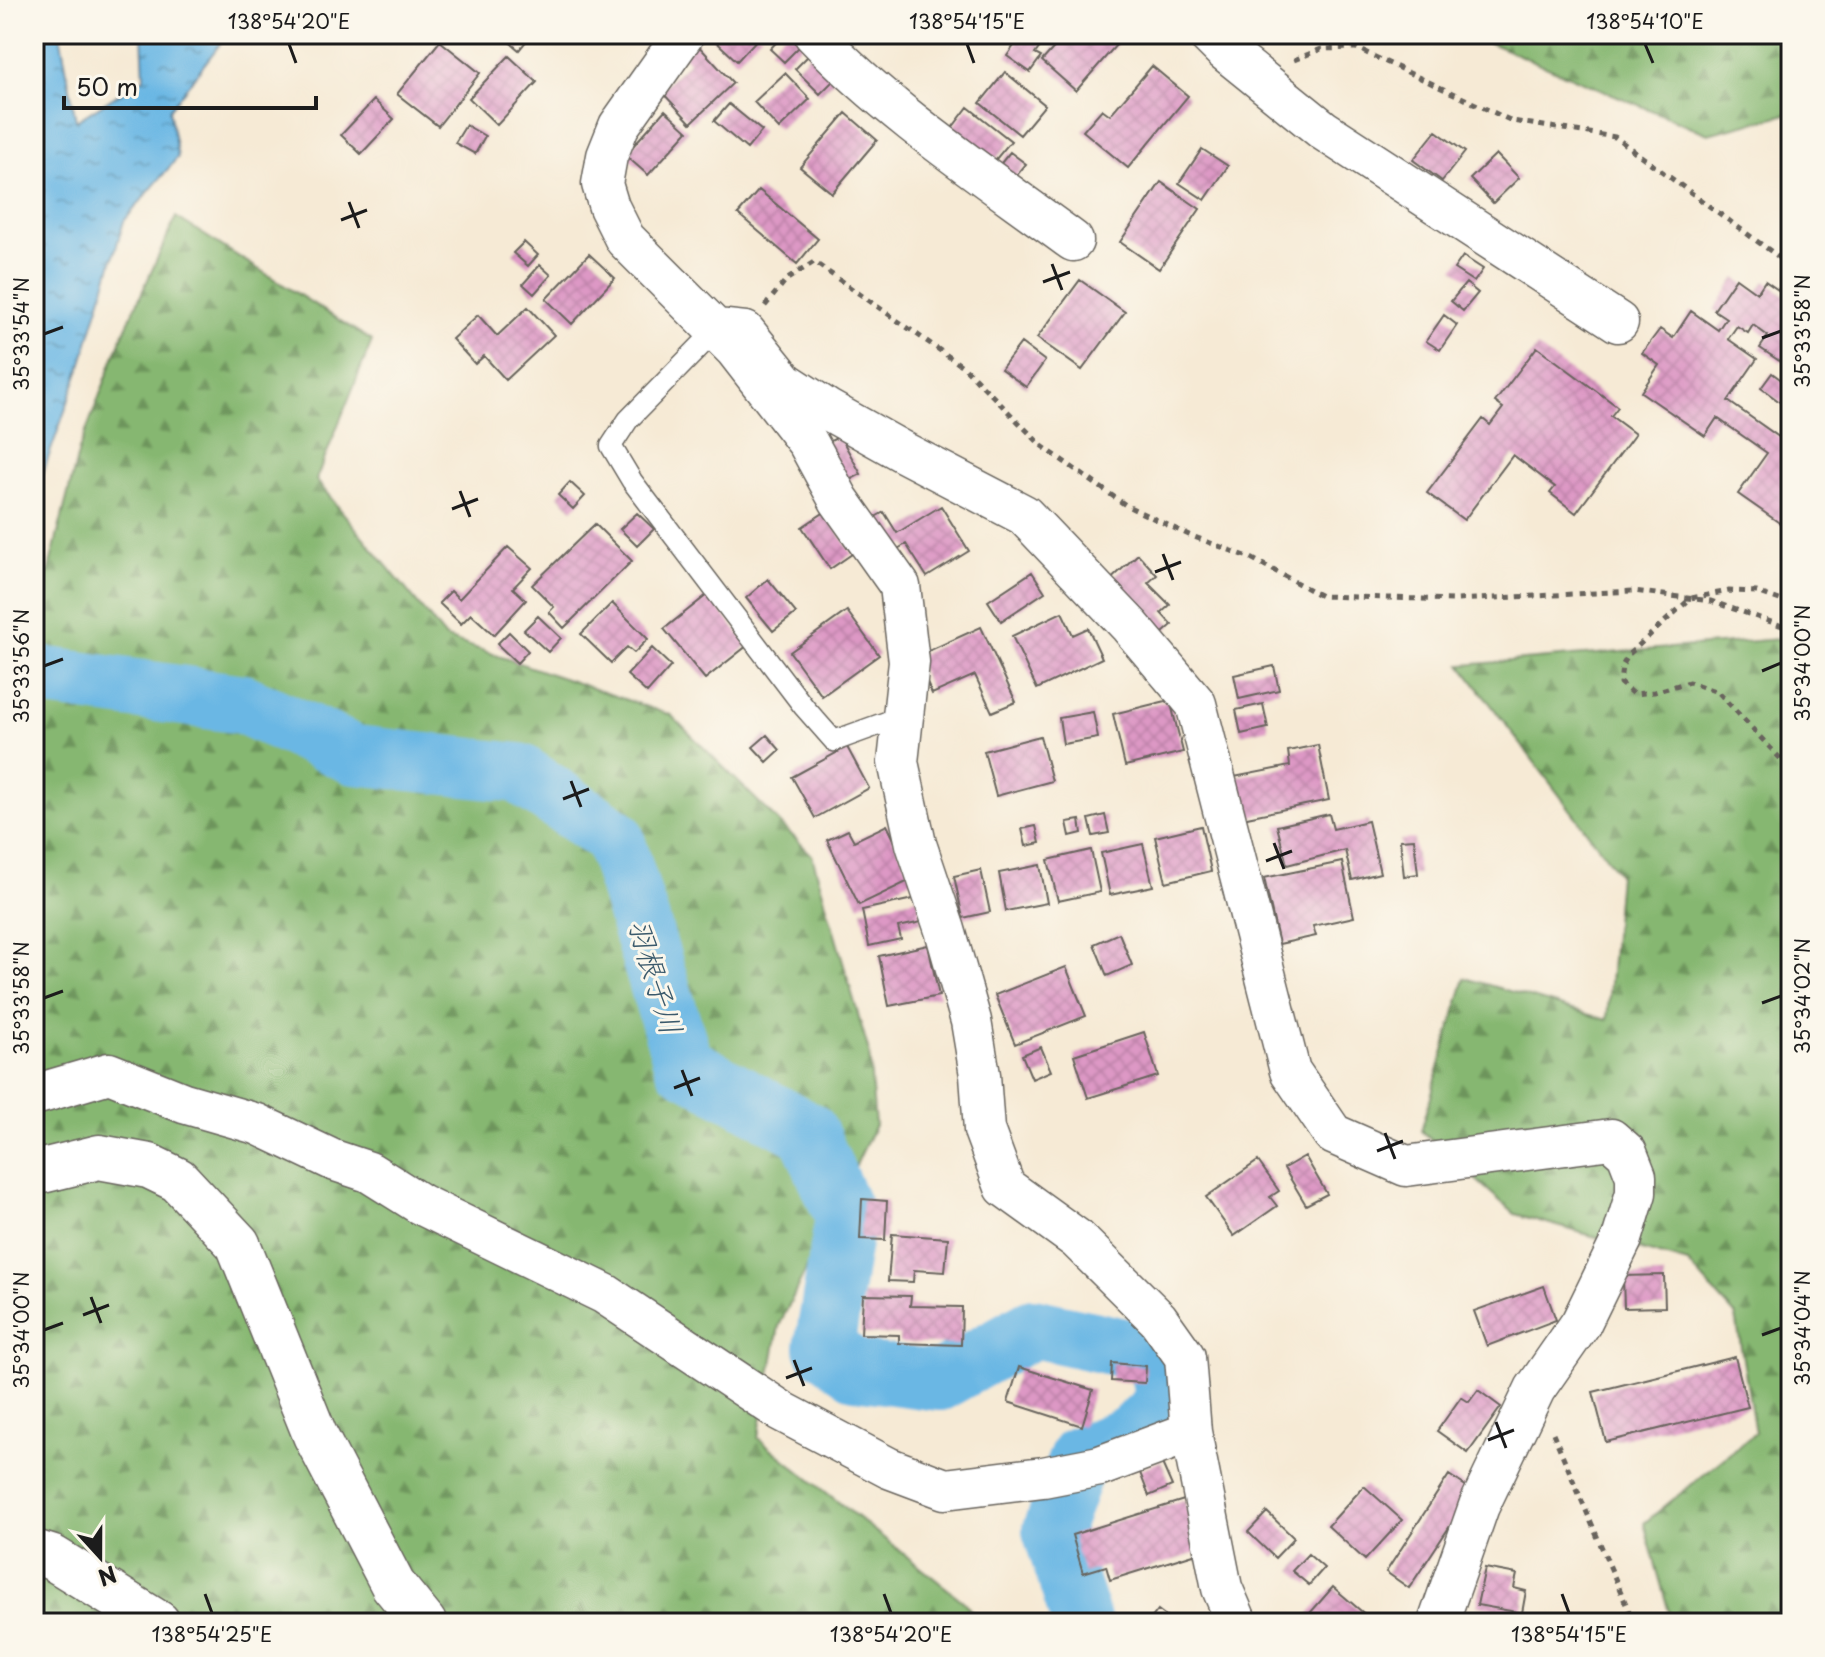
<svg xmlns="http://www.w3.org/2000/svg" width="1825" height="1657" viewBox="0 0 1825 1657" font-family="'Playpen Sans','Klee One',sans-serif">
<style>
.forest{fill:url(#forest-firs);stroke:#516a46;stroke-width:2}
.water{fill:url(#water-ripples);stroke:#436a80;stroke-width:2}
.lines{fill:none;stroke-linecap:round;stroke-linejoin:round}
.river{stroke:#6ab7e4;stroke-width:60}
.building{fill:url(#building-cross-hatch)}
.service-casing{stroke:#68645d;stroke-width:23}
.minor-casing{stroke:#68645d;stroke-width:43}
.tertiary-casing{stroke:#68645d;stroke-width:47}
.path{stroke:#68645d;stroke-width:5;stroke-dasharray:6 6;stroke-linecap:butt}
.service{stroke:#fff;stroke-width:20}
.minor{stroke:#fff;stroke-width:40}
.tertiary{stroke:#fff;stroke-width:44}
.ticks{fill:none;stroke:#1c1c1c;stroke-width:3}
.labels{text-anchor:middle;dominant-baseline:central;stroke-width:6;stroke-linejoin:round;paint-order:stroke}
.water-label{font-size:30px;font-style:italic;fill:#3b5a6c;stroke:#fbf7ec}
.neatline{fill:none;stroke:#1c1c1c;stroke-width:3}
.ticks-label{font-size:20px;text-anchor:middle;fill:#1c1c1c}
</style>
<defs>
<pattern id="forest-firs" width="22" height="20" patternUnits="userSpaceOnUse" patternTransform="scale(2)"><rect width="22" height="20" fill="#86b771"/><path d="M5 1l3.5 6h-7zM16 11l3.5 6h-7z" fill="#6d945c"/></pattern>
<pattern id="water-ripples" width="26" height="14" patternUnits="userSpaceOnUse" patternTransform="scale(2)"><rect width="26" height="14" fill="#6ab7e4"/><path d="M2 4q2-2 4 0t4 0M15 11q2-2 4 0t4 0" fill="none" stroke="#5694b8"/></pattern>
<pattern id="building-cross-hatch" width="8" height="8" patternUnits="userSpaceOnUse" patternTransform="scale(2)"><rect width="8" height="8" fill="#dd98c5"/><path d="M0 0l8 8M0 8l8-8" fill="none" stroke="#bd82a9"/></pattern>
</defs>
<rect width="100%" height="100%" fill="#fbf7ec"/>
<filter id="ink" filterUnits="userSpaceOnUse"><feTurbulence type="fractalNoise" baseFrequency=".0125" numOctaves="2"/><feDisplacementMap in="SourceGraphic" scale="16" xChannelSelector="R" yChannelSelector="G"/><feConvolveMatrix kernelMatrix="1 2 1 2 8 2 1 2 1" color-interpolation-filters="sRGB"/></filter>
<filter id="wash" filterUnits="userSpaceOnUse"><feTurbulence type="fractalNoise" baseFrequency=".006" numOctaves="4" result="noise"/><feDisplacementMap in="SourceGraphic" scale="32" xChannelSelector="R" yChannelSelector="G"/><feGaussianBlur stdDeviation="1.8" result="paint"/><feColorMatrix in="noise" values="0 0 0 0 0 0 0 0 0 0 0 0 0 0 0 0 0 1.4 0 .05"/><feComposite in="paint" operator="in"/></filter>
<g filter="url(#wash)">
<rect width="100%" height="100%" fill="#f6ead5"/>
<path class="forest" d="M1469,34h322v79l-83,21z
M176,217l196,124 -56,139 130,158 225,77 141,140 57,197 6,73 -96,201 -21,112 206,164 16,21h-946v-995l45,-178 42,-111z
M1791,638v985h-119l-28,-100 111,-90 -19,-117 -48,-53 -173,-49 -94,-83 44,-153 142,42 12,-146 -158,-209z"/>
<path class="water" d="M34,34h26l16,87 68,-43 -2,-44h82l-1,6 -54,70 9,47 -54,64 -42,142 -48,135z"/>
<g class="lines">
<path class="river" d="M34,675l209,29 112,51 164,18 95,64 70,228 124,67 37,85 -21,131 31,22 84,11 94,-53 119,26 17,45 -38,36 -52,21 -27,74 30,93"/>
</g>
<g id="blocks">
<path class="building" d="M500,34h29l2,1 -12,15z
M708,34h54l-25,27z
M784,34h12l8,8 -20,20 -14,-13z
M1022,34h27l-14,20 6,3 -11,15 -23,-16z
M1066,34h54l3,3 -47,54 -34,-30z
M440,41l40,32 -42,53 -41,-32z
M695,42l38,41 -42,40 -31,-33 29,-28 -7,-8z
M811,53l25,25 -16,16 -25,-25z
M509,56l28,26 -40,43 -28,-27z
M1152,66l36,30 -60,72 -45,-37 19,-22 8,6z
M1005,72l40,33 -25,30 -40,-32z
M785,73l25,26 -31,30 -25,-27z
M374,100l20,19 -33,35 -20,-19z
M729,104l33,27 -15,18 -33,-28z
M968,107l43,34 -20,24 -42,-33z
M665,110l23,21 -40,44 -23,-20z
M846,113l31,27 -45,53 -32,-26z
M466,125l19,11 -10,18 -20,-11z
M1436,131l29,21 -23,29 -29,-21z
M1202,149l26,17 -23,34 -26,-17z
M1010,152l16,12 -13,16 -16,-12z
M1496,154l23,24 -26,25 -23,-24z
M1161,182l39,27 -41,60 -39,-27z
M759,190l59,49 -21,25 -59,-50z
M524,242l14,13 -10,11 -15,-13z
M589,254l26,24 -43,46 -26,-25z
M1463,256l20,13 -9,13 -20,-13z
M540,265l11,10 -17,19 -11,-10z
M1736,278l21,15 8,-12 26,18v58l-5,-3 -5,8 -21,-14 8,-12 -15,-11 -5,8 -11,-7 -9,13 29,20 -29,42 51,36 7,-10 5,3v101l-53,-37 29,-41 -50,-35 -12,18 -64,-44 18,-27 -17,-12 18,-24 13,9 18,-27 27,19 8,-12 -12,-8z
M1080,280l45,32 -43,58 -45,-32z
M1466,283l12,10 -15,18 -12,-10z
M528,307l26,28 -48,45 -22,-24 -9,8 -23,-25 26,-24 19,21z
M1444,315l13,10 -17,25 -14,-9z
M1021,343l24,18 -19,26 -25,-18z
M1537,347l81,60 -7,9 24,18 -59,79 -26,-20 5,-6 -42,-32 -49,65 -37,-27 56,-74 7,6 13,-17 -8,-6z
M1772,373l19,14v8l-7,10 -23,-17z
M840,436l21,38 -15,8 -21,-38z
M570,482l15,14 -12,13 -15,-14z
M941,506l28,45 -42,26 -21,-33 -15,9 -21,-33 14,-8 13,21z
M825,512l27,42 -22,15 -28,-42z
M637,513l17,16 -17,17 -17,-17z
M595,524l37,37 -68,67 -15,-16 5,-5 -22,-22z
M508,547l24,21 -19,20 13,12 -32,35 -23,-21 -10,10 -22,-21 12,-12 8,8z
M1138,554l19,21 -9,8 22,22 -9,8 11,12 -17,15 -51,-54z
M1032,572l13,20 -44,29 -13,-20z
M768,579l28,34 -23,18 -27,-33z
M707,595l41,50 -43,34 -41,-50z
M612,603l36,36 -14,14 -7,-6 -16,16 -30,-29z
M847,611l32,44 -57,41 -32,-44z
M1062,612l11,23 15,-7 14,30 -65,31 -25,-53z
M538,616l23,22 -13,14 -24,-22z
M981,627l35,75 -24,10 -17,-37 -43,19 -17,-37z
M509,632l19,19 -11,12 -20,-19z
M652,648l19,18 -24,27 -20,-18z
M1274,666l5,24 -40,9 -5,-24z
M1170,700l13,52 -58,14 -12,-52z
M1263,704l5,24 -27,6 -5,-24z
M1093,712l5,26 -35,6 -4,-26z
M767,735l13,15 -13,12 -14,-15z
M1040,736l12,45 -56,15 -12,-45z
M1318,745l11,55 -87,18 -8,-41 56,-11 -2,-15z
M847,747l22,41 -54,30 -23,-41z
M1329,814l4,15 35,-8 12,52 -28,7 -7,-30 -58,15 -10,-39z
M1105,815l4,18 -16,3 -4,-17z
M1080,820l2,13 -12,3 -3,-14z
M887,825l26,54 -54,26 -32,-65 21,-10 6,11z
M1036,826l4,17 -14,3 -4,-17z
M1201,826l10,45 -45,11 -11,-45z
M1414,839l4,35 -14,2 -4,-36z
M1143,844l10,42 -43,9 -9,-42z
M1091,850l9,42 -42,9 -10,-41z
M1342,862l12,55 -41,9 3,10 -37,8 -15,-66z
M1040,865l7,38 -41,8 -7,-38z
M981,870l9,42 -27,6 -9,-42z
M918,898l4,24 -24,5 3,12 -32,7 -7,-36z
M1119,933l13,32 -25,11 -13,-32z
M928,945l11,51 -50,10 -10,-50z
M1066,967l20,49 -71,28 -20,-49z
M1144,1032l14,44 -70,22 -14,-43z
M1041,1047l10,24 -19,8 -10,-24z
M1305,1156l22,38 -21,11 -22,-37z
M1258,1161l21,30 -9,6 7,9 -43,30 -28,-39z
M862,1199l25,2 -2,39 -25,-1z
M892,1234l56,4 -3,34 -31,-2 -1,12 -25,-1z
M1664,1275l1,32 -41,1 -1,-32z
M1544,1286l12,34 -69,26 -13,-35z
M863,1295l48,1 -1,10 52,1 -1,38 -62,-2v-8l-38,-1z
M1735,1357l13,50 -142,35 -13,-50z
M1112,1363l34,3 -1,17 -34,-2z
M1019,1367l74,23 -11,36 -74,-24z
M1478,1390l23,17 -33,46 -31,-22 24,-34 8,5z
M1161,1461l11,25 -23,10 -10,-26z
M1449,1475l24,16 -64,97 -23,-16z
M1364,1486l38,34 -37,40 -37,-34z
M1184,1500l16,52 -90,28 -4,-14 -23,7 -11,-38z
M1267,1512l27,26 -19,20 -27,-26z
M1308,1554l16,14 -15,17 -17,-14z
M1485,1568l32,6 -3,14 12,3 -4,22 -45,-8z
M1333,1587l42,36 -72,-2z
M1158,1610l17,13h-27z"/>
</g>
</g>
<g filter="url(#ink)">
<use href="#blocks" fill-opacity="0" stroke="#68645d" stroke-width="2"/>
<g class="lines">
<g class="service-casing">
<path id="service" d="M717,329l-89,91 -17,26 21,35 172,226 30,34 69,-25"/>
</g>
<g class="minor-casing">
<path id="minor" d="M684,34l-65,92 -12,30 -5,28 7,23 16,32 110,110 73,94 31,57 61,86 9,76 -11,100 18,82 29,86 26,91 9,54 4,55 21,57 72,52 81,80 27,38 6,75 31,156 15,35
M814,34c76,80 171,142 259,207
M1208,34l16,16 99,80 295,192
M717,329l28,3 40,50 43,28 77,43 119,62 106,111 66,78 94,367 43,63 73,32 205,-27 16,14 9,23v17l-14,46 -41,84 -46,66 -56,117 -41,117
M34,1095l75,-22 75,30 73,21 76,36 36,12 51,32 185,90 176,117 108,57 56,21 98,-12 57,-11 91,-34"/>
</g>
<g class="tertiary-casing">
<path id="tertiary" d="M34,1173l65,-16 50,9 29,14 60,64 77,191 78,150 31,38
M34,1552l19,6 105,65"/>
</g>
<path class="path" d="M1294,60l27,-11 35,-1 156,73 103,16 176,129
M765,306l21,-26 28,-18 151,106 77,78 85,60 62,29 62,23 70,38 135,4 177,-9 78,10 80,28
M1791,604l-34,-12 -28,-1 -38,7 -62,56 -7,12 -2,17 13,11 21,-2 35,-10 29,10 73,78
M1553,1433l81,190"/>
<use href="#service" class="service"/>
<use href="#minor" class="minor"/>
<use href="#tertiary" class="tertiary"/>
</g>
</g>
<path class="ticks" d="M289,44l7,19M967,44l7,19M1645,44l8,19M349,202l10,26M341,220l26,-10M1052,264l10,26M1043,282l27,-10M44,334l19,-7M1762,338l19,-7M460,491l10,26M452,509l26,-10M1163,554l10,26M1155,572l26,-10M44,666l19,-7M1762,671l19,-8M571,781l10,26M563,799l26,-10M1274,843l10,26M1266,861l26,-10M44,998l19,-7M1762,1003l19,-7M682,1070l10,26M674,1088l26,-10M1385,1133l10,26M1377,1151l26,-10M91,1297l10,26M83,1315l26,-10M44,1330l19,-7M1762,1335l19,-7M794,1360l10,26M786,1378l26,-10M1496,1422l10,26M1488,1440l26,-10M205,1594l7,19M884,1594l7,19M1562,1594l7,19"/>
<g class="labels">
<g class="water-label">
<text transform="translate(657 976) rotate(73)">羽根子川</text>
</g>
</g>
<rect width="1825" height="1657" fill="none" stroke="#fbf7ec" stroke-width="88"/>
<g transform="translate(100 1557) rotate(159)" stroke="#fbf7ec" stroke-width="6" paint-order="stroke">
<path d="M0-6L14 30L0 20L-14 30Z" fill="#1c1c1c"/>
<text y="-12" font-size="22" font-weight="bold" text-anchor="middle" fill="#1c1c1c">N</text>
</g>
<path d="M64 96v12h252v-12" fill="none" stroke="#1c1c1c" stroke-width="4"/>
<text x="76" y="96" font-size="24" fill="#1c1c1c" stroke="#fbf7ec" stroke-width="6" paint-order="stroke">50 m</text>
<rect x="44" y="44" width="1737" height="1569" class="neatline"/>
<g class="ticks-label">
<text x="289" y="29">138°54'20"E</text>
<text x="967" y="29">138°54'15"E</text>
<text x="1645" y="29">138°54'10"E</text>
<text transform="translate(1803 331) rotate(-90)" y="7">35°33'58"N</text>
<text transform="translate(22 334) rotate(-90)" y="7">35°33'54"N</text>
<text transform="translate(1803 663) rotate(-90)" y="7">35°34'00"N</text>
<text transform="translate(22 666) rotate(-90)" y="7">35°33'56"N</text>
<text transform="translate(1803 996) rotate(-90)" y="7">35°34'02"N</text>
<text transform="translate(22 998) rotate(-90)" y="7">35°33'58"N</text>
<text transform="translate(1803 1328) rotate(-90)" y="7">35°34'04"N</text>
<text transform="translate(22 1330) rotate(-90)" y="7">35°34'00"N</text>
<text x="212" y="1642">138°54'25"E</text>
<text x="891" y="1642">138°54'20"E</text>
<text x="1569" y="1642">138°54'15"E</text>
</g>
</svg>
